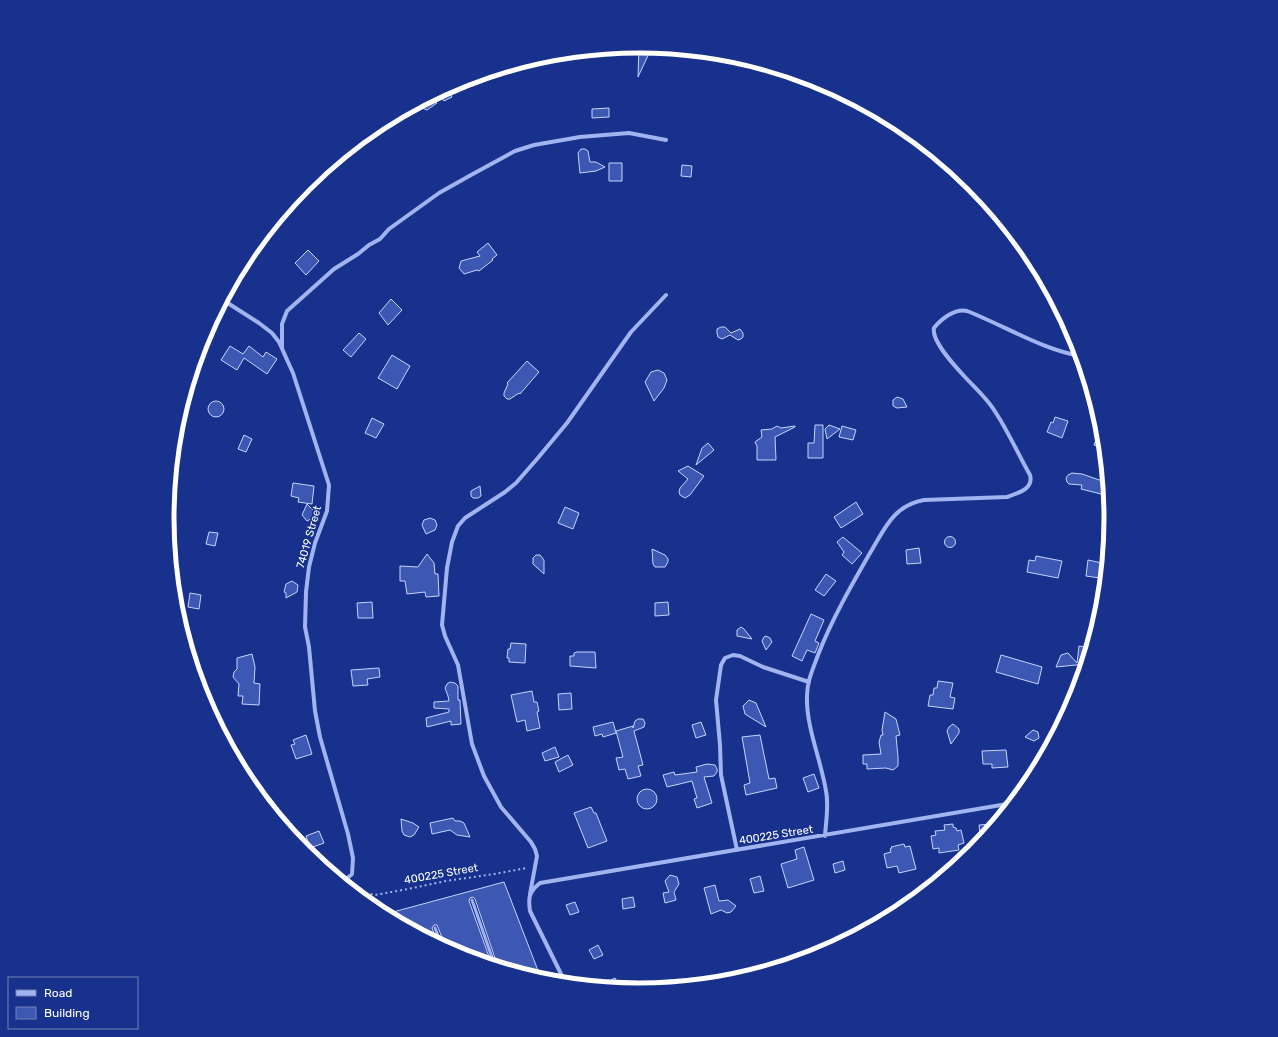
<svg xmlns="http://www.w3.org/2000/svg" width="1278" height="1037" viewBox="0 0 1278 1037" font-family="Rubik,sans-serif">
<style>
.building{fill:#3c58b3;stroke:#c8d4fb}
.lines{fill:none;stroke-linecap:round;stroke-linejoin:round}
.path{stroke:#a2b4ef;stroke-width:2;stroke-dasharray:2 3;stroke-linecap:butt}
.lane{stroke:#a2b4ef;stroke-width:3}
.street{stroke:#a2b4ef;stroke-width:4}
.labels{text-anchor:middle;dominant-baseline:central;stroke-width:3.5;stroke-linejoin:round;paint-order:stroke}
.street-label{font-size:11px;fill:#fff;stroke:#17318c}
.rim{fill:none;stroke:#fff;stroke-width:5}
</style>
<rect width="100%" height="100%" fill="#17318c"/>
<path class="building" d="M639,46l13,1 -14,30z
M447,88l5,9 -8,4 -5,-9z
M427,99l10,4 -10,7 -12,-5z
M609,108v9l-17,1v-9z
M581,149h4l3,2 2,11h6l9,5 -9,4 -16,2 -2,-20z
M609,163h13v18h-13z
M682,165l10,1 -1,11 -10,-1z
M488,243l9,12 -5,4 1,1 -14,11 -2,-1 -13,4 -5,-6 2,-7 19,-5 -3,-4z
M308,250l11,11 -13,14 -11,-12z
M391,299l11,11 -14,15 -9,-12z
M721,327h4l6,6 9,-4 3,4v4l-2,2 -3,1 -8,-5 -8,4 -4,-2 -1,-4v-4z
M359,333l7,6 -15,18 -8,-7z
M230,346l13,8 6,-8 14,11 3,-5 11,7 -10,15 -23,-16 -7,12 -16,-10z
M392,355l18,11 -13,23 -19,-11z
M527,361l12,11 -19,22 -1,-1 -9,6h-3l-3,-3v-3l4,-9 -1,-1z
M658,370l6,3 3,7 -3,8 -10,13 -9,-19 6,-10z
M897,397l6,2 4,8 -10,1 -4,-2v-6z
M208 409a8 8 0 1 1 16 0a8 8 0 1 1-16 0Z
M1055,417l13,4 -6,17 -15,-6 4,-10 2,1z
M372,418l12,6 -8,14 -11,-5z
M1102,424v3l3,23 -11,-5z
M815,425h8v33h-15v-15h6z
M829,425l11,4 -13,10 -2,-10z
M777,426l4,2 14,-2v1l-20,10 1,23h-19v-14l-2,-4 7,-5 -1,-7 11,-1z
M842,426l14,4 -3,10 -14,-3z
M244,435l8,4 -6,13 -8,-3z
M708,443l6,7 -18,15 6,-17z
M688,466l16,10 -14,19 -5,3 -5,-3 -1,-3 1,-4 8,-9 -10,-8z
M1072,473l10,1 26,9 1,13 -28,-7 1,-4 -13,-1 -2,-2 -1,-4 2,-3z
M293,483l21,3 -2,18 -14,-2 1,-4 -8,-2z
M480,486l1,10 -3,2h-5l-2,-2v-5z
M856,502l7,12 -22,14 -7,-11z
M307,504l7,7v4l-1,3 -6,3 -5,-6z
M565,507l14,6 -6,16 -15,-6z
M430,518l5,2 2,5 -2,5 -9,4 -4,-9 2,-5z
M209,532l9,1 -3,13 -9,-2z
M944.5 542a5.5 5.5 0 1 1 11 0a5.5 5.5 0 1 1-11 0Z
M843,537l19,16 -10,11 -10,-9 2,-3 -7,-10z
M919,548l2,15 -14,1 -1,-14z
M652,549l13,6 3,4v3l-3,5h-10l-2,-3z
M427,554l7,9 1,11h3l1,22 -13,1 -1,-5 -18,2 -2,-13h-5v-15l18,1z
M536,555h4l4,5v14l-11,-10v-6z
M1036,556l26,5 -4,17 -31,-6 2,-12 6,1z
M1088,560l14,3 -2,15 -14,-2z
M826,574l10,7 -12,15 -9,-6z
M292,581l6,4 -1,7 -11,6v-5l-2,-1 2,-8z
M190,593l11,2 -2,14 -11,-2z
M372,602l1,16h-15l-1,-15z
M668,602l1,13 -14,1v-13z
M811,614l13,6 -9,21 4,2 -4,10 -8,-3 -5,11 -10,-5z
M741,627l3,2 8,10 -15,-3v-6z
M766,636l4,2 2,4 -6,8 -4,-9 2,-4z
M511,643l15,1 -1,19 -16,-1v-4h-2l1,-9h2z
M1079,646l12,2 -5,16 -30,3 5,-12 7,-2 9,10z
M577,652h18l1,16 -26,-2v-10h4v-3z
M252,654l3,13 -1,16 6,1 -1,21 -17,-1 1,-8h-5l1,-12 -6,-7 1,-5 3,-3v-11z
M1001,655l41,12 -4,17 -42,-12z
M379,668l1,9 -13,2 1,6 -15,1 -2,-16z
M938,681l15,2 -3,14 5,1 -2,11 -25,-3 2,-11h3l1,-7h3z
M450,682l5,1 3,3v14h2l1,24 -10,1v-4l-24,6 -1,-9 23,-6v-3l-15,-1v-6l15,-1 -1,-5 -3,-8 2,-4z
M532,691l2,11h3l2,9 -2,1 3,16 -13,3 -2,-11 -8,2 -6,-27z
M571,693l1,16 -13,1 -1,-16z
M749,700l7,3 10,24 -21,-13 -2,-8z
M885,712l11,7 4,16 -4,1 2,21v9l-5,4 -7,-2 -19,1v-5h-4v-9l18,-1 -2,-12 2,-7h2l-1,-5z
M638,719h5l2,4 -1,4 -10,4 9,34 -5,1 3,10 -13,3 -3,-10 -6,1 -3,-12 7,-1 -7,-26 17,-5v2l2,-7z
M613,722l3,11 -13,4 -1,-3 -7,2 -2,-9z
M701,722l5,13 -10,3 -4,-13z
M953,724l6,5v4l-8,11 -4,-13 2,-4z
M1033,730l5,2 1,6 -5,3 -9,-4z
M306,735l6,19 -16,5 -5,-14 4,-1 -2,-4z
M760,735l9,44 6,-1 2,10 -31,7 -2,-10 6,-2 -8,-46z
M555,747l4,10 -14,4 -3,-8z
M1006,750l2,17 -16,1v-4h-9l-1,-13z
M568,755l5,10 -14,7 -4,-10z
M707,764l8,1 2,4v3l-3,4 -10,1 8,26 -15,5 -3,-9 3,-1 -5,-17 -25,6 -4,-12 11,-3 1,3 22,-3 -1,-5z
M814,774l5,14 -11,4 -5,-14z
M637 799a10 10 0 1 1 20 0a10 10 0 1 1-20 0Z
M591,807l3,6h2l11,28 -19,7 -14,-35z
M453,818l2,3h5l4,2 6,14 -13,-2 -7,-5 -18,4 -2,-11z
M401,819l12,4 6,4 -5,8 -4,2 -6,-2 -2,-4z
M953,824v3l3,1 1,3 4,-1 3,13 -6,2 1,5 -20,3v-5l-6,1 -2,-13 5,-1 -1,-4 10,-1 -1,-5z
M990,824v7l-2,3 -8,1 -1,-10z
M319,831l5,12 -14,5 -4,-12z
M904,844l1,3 5,-1 6,23 -17,4 -2,-7 -10,2 -3,-14 7,-2 -1,-3 2,-1 -1,-1z
M804,847l10,33 -26,8 -7,-24 16,-5 -2,-9z
M843,861l2,9 -10,3 -2,-9z
M670,875l7,2 2,7 -5,8 2,8 -11,3 -2,-10 6,-1 -4,-11z
M760,876l4,15 -10,2 -4,-14z
M504,882l38,99 -44,-14 -23,-68 -2,-2 -3,1 -1,3 23,64 -34,-10 -14,-7 1,-3 -8,-20h-3l-2,3 6,16 -56,-29z
M715,885l4,16 9,-1 8,6 -5,6 -4,1 -6,-3 -10,4 -7,-26z
M633,897l2,10 -12,2 -1,-10z
M575,902l4,10 -9,3 -4,-10z
M598,945l5,10 -9,4 -5,-9z
M615,978l6,11 -24,-2z"/>
<g class="lines">
<path class="path" d="M213,712l2,11
M351,890l24,5 33,-6 38,-8 48,-7 33,-6"/>
<path class="lane" d="M472,900l23,66
M435,928l7,18"/>
<path class="street" d="M223,300l36,23 13,10 7,9 14,31 36,112 -2,26 -12,32 -6,24 -3,25 -1,35 4,20 6,64 5,26 28,97 5,24 -1,16 -10,9
M282,348v-24l5,-13 47,-42 24,-15 11,-9 11,-6 9,-10 50,-36 32,-18 44,-24 19,-6 46,-8 49,-4 37,7
M825,836c1,-15 4,-31 1,-45 -5,-31 -20,-64 -19,-95 0,-15 6,-27 11,-41 14,-36 33,-69 52,-102 8,-13 15,-28 25,-38 9,-9 17,-13 29,-15l83,-3c11,-4 27,-8 23,-22 -12,-21 -21,-42 -34,-62 -8,-14 -21,-25 -32,-37 -9,-10 -33,-35 -30,-48 7,-9 21,-20 33,-17 36,14 76,39 114,45
M737,850l-16,-75 -1,-30 -4,-45 5,-35 4,-7 8,-3 7,1 23,11 46,15
M530,894l7,-38 -2,-7 -4,-7 -30,-35 -17,-31 -12,-32 -14,-79 -13,-29 -3,-11 5,-57 5,-26 6,-16 7,-8 40,-26 11,-9 21,-24 30,-36 64,-91 35,-37
M566,984l-36,-73c-2,-14 -1,-19 10,-28l473,-80"/>
</g>
<g class="labels">
<g class="street-label">
<text transform="translate(309 537) rotate(-74)">74019 Street</text>
<text transform="translate(776 835) rotate(-9)">400225 Street</text>
<text transform="translate(441 874) rotate(-10)">400225 Street</text>
</g>
</g>
<path d="M0 0H1278V1037H0ZM174 518a465 465 0 1 1 930 0a465 465 0 1 1-930 0Z" fill="#17318c" fill-rule="evenodd"/>
<path class="rim" d="M174 518a465 465 0 1 1 930 0a465 465 0 1 1-930 0Z"/>
<rect x="8" y="977" width="130" height="52" fill="#17318c" stroke="#7483ba"/>
<rect x="16" y="990" width="20" height="6" fill="#a2b4ef" stroke="#7483ba"/>
<text x="44" y="997" font-size="12" fill="#ffffff">Road</text>
<rect x="16" y="1007" width="20" height="12" fill="#3c58b3" stroke="#7483ba"/>
<text x="44" y="1017" font-size="12" fill="#ffffff">Building</text>
</svg>
